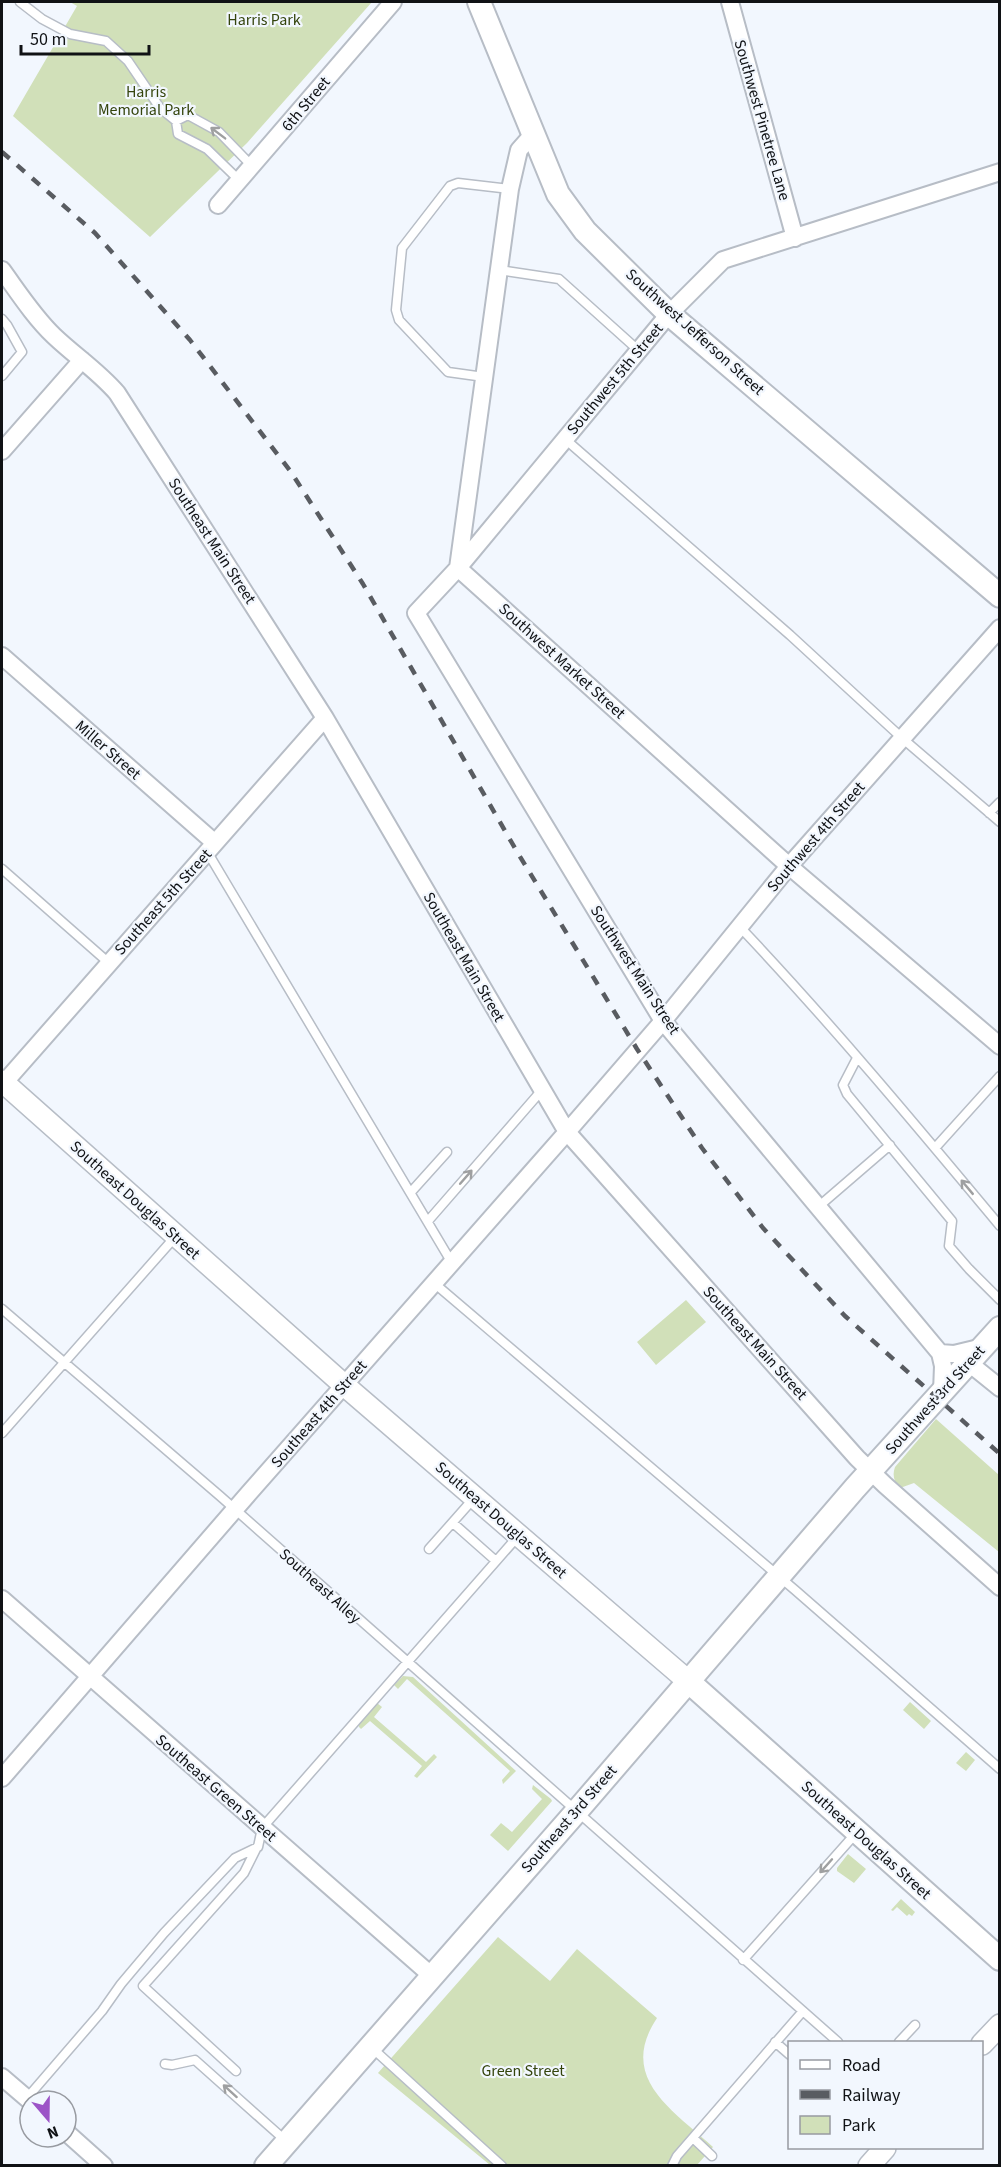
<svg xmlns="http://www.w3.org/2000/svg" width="1001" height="2167" viewBox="0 0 1001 2167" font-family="'Source Sans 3',sans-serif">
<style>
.green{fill:#d1e0b9}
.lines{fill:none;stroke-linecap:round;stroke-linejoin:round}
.service-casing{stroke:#b7bdc6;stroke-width:11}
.minor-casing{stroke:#b7bdc6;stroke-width:20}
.tertiary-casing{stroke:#b7bdc6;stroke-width:24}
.secondary-casing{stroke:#b7bdc6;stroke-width:26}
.service{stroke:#fff;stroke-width:8}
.minor{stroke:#fff;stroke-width:16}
.tertiary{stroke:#fff;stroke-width:21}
.secondary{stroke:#fff;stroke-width:22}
.rail{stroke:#595c61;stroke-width:4.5;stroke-dasharray:10 10;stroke-linecap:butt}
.oneway{stroke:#9fa0a1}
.labels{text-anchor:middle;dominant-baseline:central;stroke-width:4.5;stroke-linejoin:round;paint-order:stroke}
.park-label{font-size:16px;fill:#34440c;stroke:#f2f7fe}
.street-label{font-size:16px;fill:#101215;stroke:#f2f7fe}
</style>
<rect width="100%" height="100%" fill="#f2f7fe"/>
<path class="green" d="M70,2h302l-125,141 -97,94 -137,-121 64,-110z
M686,1300l20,22 -50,43 -19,-23z
M936,1419l63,56v77l-85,-69 -14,5c-6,-6 -8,-13 -5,-21z
M403,1676l10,1 103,94 -13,13 -1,-4 8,-9 -103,-92 -9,10 -4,-4z
M910,1702l21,19 -7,8 -21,-19z
M377,1703l5,4 -8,10 52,45 8,-8 3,3 -20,21 -3,-2 8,-10 -52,-45 -9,8 -2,-2 -1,-4z
M966,1752l9,8 -9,11 -10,-8z
M533,1785l18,14 1,2 -44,50 -18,-16 11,-12 11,9 30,-33 -10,-10z
M848,1854l18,15 -12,14 -17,-12v-3z
M901,1899l14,13 -3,4 -3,-2 -2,2 -10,-9 -4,4 -2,-1z
M498,1937l52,44 27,-32 80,69c-40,60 16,92 56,129l-16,18h-207l-112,-92z"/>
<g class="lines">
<g class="service-casing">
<path id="service" d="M20,2l22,17 28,15 36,7 22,20 32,47 16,13 2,13 29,15 33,32
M176,121l12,-6 31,17 33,34
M499,270l60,9 79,71
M2,319l5,6 15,27 -20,24
M484,377l-36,-5 -49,-52 -3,-10 6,-62 48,-62 8,-3 52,6
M565,439l225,196 112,103 98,84
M989,813l11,-11
M208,853l244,410
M2,869l107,94
M739,926c91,96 176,198 261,300
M857,1058l-14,27 4,9 105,127 -3,25 20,23 31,31
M935,1148l65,-72
M411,1192l36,-40
M818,1207l72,-62
M428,1221l114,-131
M434,1283l361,307 205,179
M2,1309l218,187 618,546
M2,1433l173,-196
M453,1523l43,38
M429,1549l46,-52
M743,1960l114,-128
M775,2042l15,13
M899,2042l16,-17
M371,2047l131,119
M165,2064l7,1 23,-5 91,81
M236,2071l-93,-85 101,-113 13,-26
M27,2098l75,-87 19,-27 43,-51 71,-75 23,-11 4,-19 257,-293
M693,2138l19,18
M672,2166l5,-10 126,-145"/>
</g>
<g class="minor-casing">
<path id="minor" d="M730,2l65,236
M534,133l-15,17 -9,39 -52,379 331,298 211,180
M218,205l175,-203
M2,270c16,22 32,47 52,66 21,20 44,35 63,57l208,325 242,414 290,326 28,27 115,102
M2,451l80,-91
M2,656l213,187
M4,1083l321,-365
M940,1353l14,1 29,-7
M969,1363l31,25
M942,1392l1,-26 -3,-13 -277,-332 -247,-408 42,-45 211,-254 54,-54 277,-88
M2,1599l430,377
M2,1778l247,-285 318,-361 96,-111 126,-155 211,-238
M2,2077l28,24
M66,2132l38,34"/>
</g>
<g class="tertiary-casing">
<path id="tertiary" d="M2,1081l342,304 344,296
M982,2044l18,-19
M869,2166l16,-18"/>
</g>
<g class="secondary-casing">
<path id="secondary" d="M479,2l79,192 27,37 84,83 331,282
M688,1681l312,278
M266,2166l310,-354 279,-324 145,-160"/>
</g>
<use href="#service" class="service"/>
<use href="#minor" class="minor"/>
<use href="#tertiary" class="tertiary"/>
<use href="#secondary" class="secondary"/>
<path class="rail" d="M2,152l93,81 95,107 101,132 72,112 153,266 121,199 65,99 61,80 82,88 155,138"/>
</g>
<defs><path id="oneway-shaft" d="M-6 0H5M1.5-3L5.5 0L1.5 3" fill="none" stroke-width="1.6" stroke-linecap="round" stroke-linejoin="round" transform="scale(1.5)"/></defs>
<g class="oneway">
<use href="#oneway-shaft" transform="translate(218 133) rotate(-143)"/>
<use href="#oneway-shaft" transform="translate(466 1177) rotate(-49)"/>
<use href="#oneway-shaft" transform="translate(967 1187) rotate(-130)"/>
<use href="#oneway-shaft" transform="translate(826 1866) rotate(132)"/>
<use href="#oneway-shaft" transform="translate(230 2091) rotate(-138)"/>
</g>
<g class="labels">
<g class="park-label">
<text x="264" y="20">Harris Park</text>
<text x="146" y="92">Harris<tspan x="146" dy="18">Memorial Park</tspan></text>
<text x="523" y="2071">Green Street</text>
</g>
<g class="street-label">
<text transform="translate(306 104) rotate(-50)">6th Street</text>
<text transform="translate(762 120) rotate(74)">Southwest Pinetree Lane</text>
<text transform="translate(695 332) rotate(42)">Southwest Jefferson Street</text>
<text transform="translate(615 379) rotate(-50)">Southwest 5th Street</text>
<text transform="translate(212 541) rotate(57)">Southeast Main Street</text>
<text transform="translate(562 661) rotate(42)">Southwest Market Street</text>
<text transform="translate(108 750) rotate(41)">Miller Street</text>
<text transform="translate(816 837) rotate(-49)">Southwest 4th Street</text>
<text transform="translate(163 902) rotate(-48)">Southeast 5th Street</text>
<text transform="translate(464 957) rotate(60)">Southeast Main Street</text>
<text transform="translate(635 970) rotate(57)">Southwest Main Street</text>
<text transform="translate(135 1200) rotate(42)">Southeast Douglas Street</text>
<text transform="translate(755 1343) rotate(48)">Southeast Main Street</text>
<text transform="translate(935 1400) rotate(-48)">Southwest 3rd Street</text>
<text transform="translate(319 1414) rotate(-49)">Southeast 4th Street</text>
<text transform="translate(501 1520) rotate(41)">Southeast Douglas Street</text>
<text transform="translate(320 1586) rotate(42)">Southeast Alley</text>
<text transform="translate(216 1788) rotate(41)">Southeast Green Street</text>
<text transform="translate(569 1819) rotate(-49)">Southeast 3rd Street</text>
<text transform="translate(866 1840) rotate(42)">Southeast Douglas Street</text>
</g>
</g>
<rect width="1001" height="2167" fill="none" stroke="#101215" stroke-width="6"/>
<rect x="788" y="2041" width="195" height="108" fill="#f2f7fe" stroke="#989ba1" stroke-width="1.5"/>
<rect x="800" y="2060" width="30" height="9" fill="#ffffff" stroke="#989ba1" stroke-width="1.5"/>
<text x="842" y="2071" font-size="18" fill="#101215">Road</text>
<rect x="800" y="2090" width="30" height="9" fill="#595c61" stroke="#989ba1" stroke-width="1.5"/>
<text x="842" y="2101" font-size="18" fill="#101215">Railway</text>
<rect x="800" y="2116" width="30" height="18" fill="#d1e0b9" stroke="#989ba1" stroke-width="1.5"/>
<text x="842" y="2131" font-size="18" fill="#101215">Park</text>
<g transform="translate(48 2119) rotate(160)"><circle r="28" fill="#f2f7fe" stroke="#989ba1" stroke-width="1.5"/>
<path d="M0-4.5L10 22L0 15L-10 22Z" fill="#9c54c7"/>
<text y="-9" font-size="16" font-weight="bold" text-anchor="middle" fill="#101215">N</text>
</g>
<path d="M21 45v9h128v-9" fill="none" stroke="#101215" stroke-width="3"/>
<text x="30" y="45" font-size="18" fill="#101215" stroke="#f2f7fe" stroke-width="4.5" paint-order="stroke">50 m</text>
</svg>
